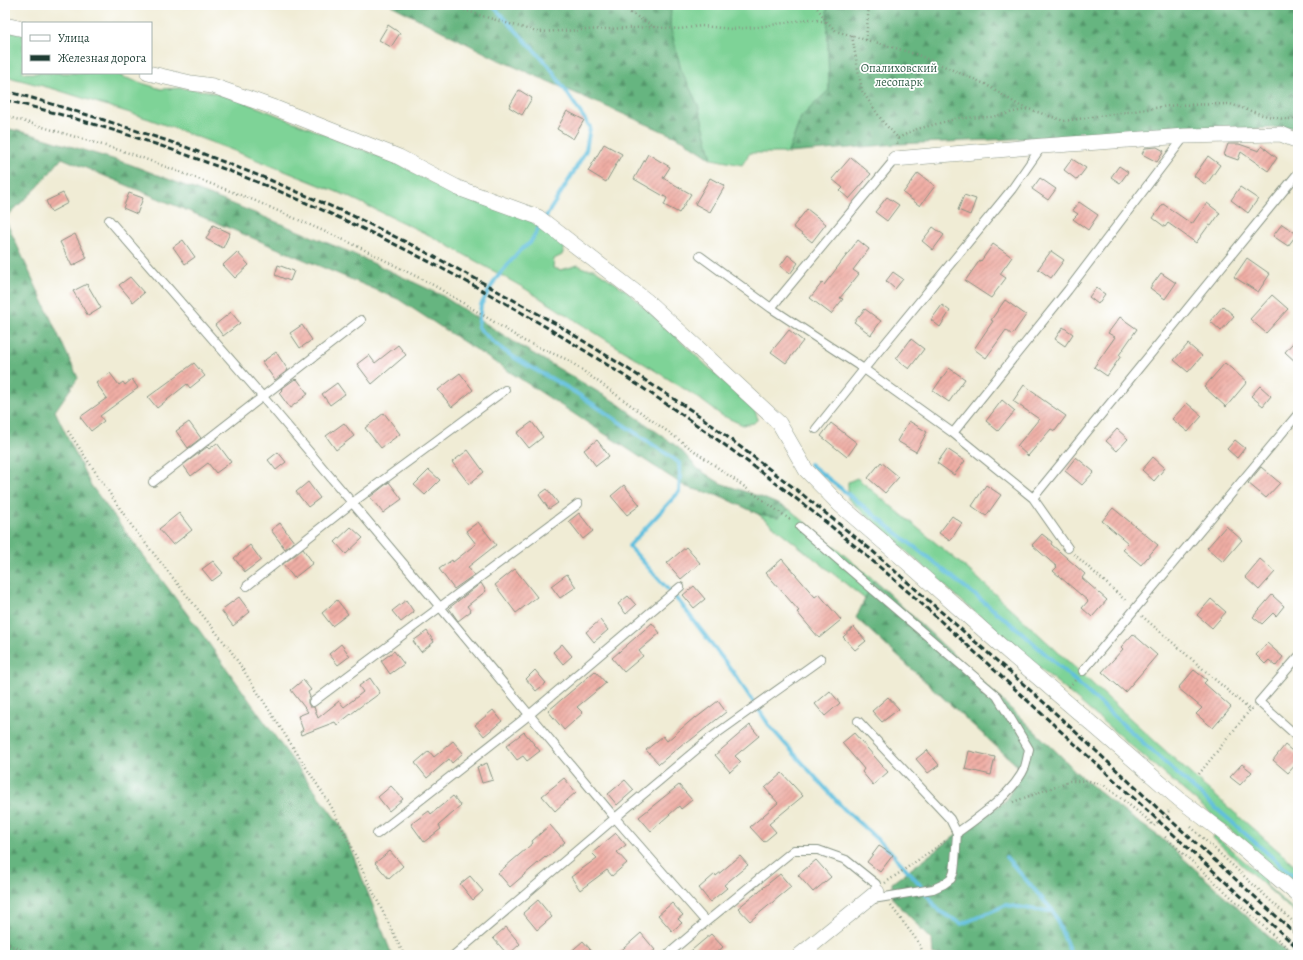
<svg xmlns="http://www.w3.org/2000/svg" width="1303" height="960" viewBox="0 0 1303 960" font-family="Alegreya,serif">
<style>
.grass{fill:#7ed397;stroke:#4e8866}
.forest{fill:url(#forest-firs);stroke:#42795a}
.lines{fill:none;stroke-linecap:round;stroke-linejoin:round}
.stream{stroke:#60bfde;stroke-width:4}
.building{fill:url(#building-hatch)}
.lane-casing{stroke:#889484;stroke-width:10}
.street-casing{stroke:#889484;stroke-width:16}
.path{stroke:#889484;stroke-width:2.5;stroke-dasharray:1 3;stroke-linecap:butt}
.lane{stroke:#fff;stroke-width:8}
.street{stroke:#fff;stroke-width:15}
.rail{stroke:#1f3d34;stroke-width:3;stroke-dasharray:6 3;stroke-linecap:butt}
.labels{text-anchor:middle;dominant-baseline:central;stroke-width:3.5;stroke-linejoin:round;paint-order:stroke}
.park-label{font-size:12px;fill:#37624d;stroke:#fff}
</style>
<defs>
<pattern id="forest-firs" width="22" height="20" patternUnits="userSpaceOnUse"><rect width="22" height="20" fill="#66b580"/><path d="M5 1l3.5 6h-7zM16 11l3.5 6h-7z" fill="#53946a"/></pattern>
<pattern id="building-hatch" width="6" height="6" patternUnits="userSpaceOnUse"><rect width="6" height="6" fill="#efada4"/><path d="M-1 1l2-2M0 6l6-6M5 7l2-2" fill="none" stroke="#c18e86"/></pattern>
</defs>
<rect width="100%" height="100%" fill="#fff"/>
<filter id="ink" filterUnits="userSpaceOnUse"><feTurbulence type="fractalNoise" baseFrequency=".025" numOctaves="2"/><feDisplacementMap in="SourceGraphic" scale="8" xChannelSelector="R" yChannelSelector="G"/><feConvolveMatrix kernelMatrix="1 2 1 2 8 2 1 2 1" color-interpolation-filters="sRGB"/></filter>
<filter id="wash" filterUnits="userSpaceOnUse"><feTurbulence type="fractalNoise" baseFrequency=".012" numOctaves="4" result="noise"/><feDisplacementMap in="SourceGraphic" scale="16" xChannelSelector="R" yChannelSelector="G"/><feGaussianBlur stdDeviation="0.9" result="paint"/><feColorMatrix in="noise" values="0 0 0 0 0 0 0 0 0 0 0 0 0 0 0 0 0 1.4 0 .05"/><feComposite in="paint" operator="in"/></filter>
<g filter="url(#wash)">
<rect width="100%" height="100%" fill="#f0ecd5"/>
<path class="grass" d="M671,5h156l2,85 -28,27 -13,36h-38l-8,12 -30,-6 -14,-54 -17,-35 -11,-45z
M5,30l18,3v40h92l11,5 35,11 20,-1 26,3 35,10 159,64 31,18 79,27 25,12 26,21 3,4 -3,8 -8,4 -1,9 8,2 17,-5 8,4h8l33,22 128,120 3,8 -4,4 -11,2 -22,-10 -24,-18 -173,-109 -93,-52 -84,-40 -115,-46 -83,-31 -95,-30 -49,-13z
M857,478l114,94 225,207 102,89v20l-335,-286 -115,-103v-17z
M789,509l85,71 -9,19 -107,-85 20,3z
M1214,835l52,45 1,6 31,28v2l-85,-78z"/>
<path class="forest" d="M391,5h280l-1,20 11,45 17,35 14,54 -29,-19 -184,-80z
M827,5h471v122l-149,6 -251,11 -110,9 13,-36 28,-27z
M5,128l22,5 102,31 106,41 112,46 94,44 81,52 95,56 62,45 19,21 22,14 41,14 28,12 -11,8 -20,-3 -35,-17 -37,-10 -288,-188 -336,-141 -25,30 -32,30z
M5,219l73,159 -23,33 35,73 107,143 77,108 69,94 49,126h-387z
M874,580l187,176 15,16 21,18 31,25 32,22 129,118h-356l-1,-15 -39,-41 -1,-16 74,-55 27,-18 14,-11 8,-17 8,-11 -167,-153z"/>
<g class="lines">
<path class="stream" d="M492,5l57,61 41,61 -4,23 -14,25 -27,43
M541,224l-11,19 -10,7 -25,30 -14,25 -3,22c25,29 58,42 90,61 34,21 66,45 99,66l12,9 1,11 -1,18 -50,54 52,58 52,68 38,56 73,81 46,42 27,30 22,30 23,13 44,-19 31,5 16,1
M810,464l209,166 174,158 105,92
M1006,857l47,54 18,43 3,1"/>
</g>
<g id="blocks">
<path class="building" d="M388,25l12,8 -9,14 -12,-7z
M519,90l13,8 -10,17 -13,-8z
M567,111l17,9 -11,19 -16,-10z
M604,144l18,10 -16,28 -18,-11z
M1228,144h11l20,7 3,-5 15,12 -9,13 -27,-19 -3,8 -14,-5z
M1157,147l7,4 -7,11 -15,-8 3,-6z
M648,154l22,13 -7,11 28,16 -12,19 -15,-8 3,-7 -33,-19z
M1208,156l12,9 -14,20 -12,-9z
M851,157l20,17 -22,25 -9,-8 3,-3 -11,-9z
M1072,159l14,9 -9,12 -13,-10z
M1119,166l9,6 -8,11 -9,-6z
M918,173l17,13 -15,20 -17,-13z
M710,178l15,8 -15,26 -15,-8z
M1040,178l16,11 -8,11 -16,-11z
M1240,187l18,12 -10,14 -17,-13z
M63,193l5,10 -17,9 -5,-11z
M129,193l14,5 -6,16 -14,-6z
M964,195l12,4 -6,16 -12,-5z
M887,197l12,8 -12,16 -12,-9z
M1079,202l19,13 -10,15 -15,-11 5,-5 -6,-4z
M1207,203l13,10 -9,13 -2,-1 -13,18 -28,-20 -3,4 -12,-9 10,-14 29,20z
M807,209l19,15 -14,18 -19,-15z
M1282,224l15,10 -9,12 -15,-10z
M213,225l17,8 -7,15 -17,-9z
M933,227l11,8 -11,15 -11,-9z
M75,234l12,24 -15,8 -12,-24z
M183,240l12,17 -10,7 -12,-17z
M858,240l11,9 -16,21 6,4 -19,24 3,1 -12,15 -21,-16 12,-15 2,2z
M993,244l19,13 -12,17 6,4 -15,20 -26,-17 15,-21 1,1z
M1051,251l13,9 -13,18 -13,-9z
M237,252l12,13 -14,13 -12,-13z
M788,255l10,8 -8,11 -10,-8z
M1247,258l23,16 -12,18 -24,-15z
M278,265l16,6 -4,10 -15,-6z
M893,272l10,7 -8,10 -9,-8z
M1161,273l15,10 -11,16 -15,-11z
M130,277l14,16 -11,9 -14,-17z
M87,284l14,24 -13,8 -15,-25z
M1096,288l9,6 -7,10 -9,-7z
M1272,295l16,14 -22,24 -16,-14z
M1005,300l21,15 -14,20 -6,-5 -20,28 -12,-9 19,-28 -2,-1z
M942,305l8,6 -10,16 -9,-7z
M1223,306l11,10 -13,15 -11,-10z
M865,309l16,12 -10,14 -17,-13z
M231,312l9,11 -17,13 -8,-11z
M1120,317l17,12 -18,26 2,1 -14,20 -13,-9 21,-30 -7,-4z
M302,325l10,15 -12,8 -10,-15z
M1063,327l10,7 -8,12 -10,-7z
M789,330l14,11 -17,22 -15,-11z
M1298,337v27l-13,-12z
M911,339l13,10 -15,20 -13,-10z
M1188,344l14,12 -14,16 -14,-12z
M398,345l8,10 -34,29 -15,-20 12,-9 6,8z
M276,352l12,18 -13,10 -13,-18z
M194,363l11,13 -15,12 -3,-4 -30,24 -9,-11z
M1225,363l22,19 -21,25 -22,-20z
M949,368l16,11 -16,23 -16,-11z
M110,373l9,12 4,-3 2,3 7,-6 6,9 -38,28 4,5 -13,10 -11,-14 27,-19 -11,-15z
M460,373l13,17 -21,17 -14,-17z
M295,379l1,1 1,-1 11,15 -18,14 -11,-15 3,-3 -1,-1z
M337,383l8,11 -15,11 -8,-11z
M1024,385l13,9 -1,1 30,21 -11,15 -4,-2 -23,27 -11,-10 22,-27 -26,-18z
M1260,386l11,10 -8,10 -12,-10z
M1002,400l13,11 -17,20 -12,-10z
M1187,403l15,13 -14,16 -16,-13z
M384,413l16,21 -19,14 -16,-20z
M909,421l18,11 -11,20 -19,-11z
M189,422l12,16 -13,10 -12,-17z
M532,422l11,15 -14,11 -12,-15z
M344,423l10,13 -18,14 -10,-14z
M831,423l26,20 -10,14 -26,-21z
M1117,429l11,10 -11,12 -11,-10z
M597,440l12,16 -13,10 -12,-16z
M1235,440l10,8 -8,10 -10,-9z
M217,443l14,19 -15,11 -8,-10 -17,13 -8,-11 24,-18 2,2z
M947,449l18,12 -11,14 -17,-12z
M468,450l16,22 -15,12 -17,-22z
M278,452l8,10 -10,8 -8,-10z
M1076,457l18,15 -12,13 -17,-14z
M1153,457l12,11 -11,13 -12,-11z
M881,462l18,15 -14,16 -17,-15z
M1261,467l19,16 -14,15 -18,-15z
M429,470l11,10 -15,15 -11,-10z
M308,482l12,16 -12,9 -12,-15z
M389,482l13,17 -19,14 -13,-16z
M624,485l16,20 -13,10 -16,-19z
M986,485l15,10 -15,21 -14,-10z
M547,489l11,14 -9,6 -10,-14z
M1113,508l45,37 -17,20 -19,-16 6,-6 -26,-22z
M179,513l13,17 -19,15 -14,-16z
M579,513l14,18 -10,8 -14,-18z
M952,516l10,7 -12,18 -11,-8z
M478,522l18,23 -28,22 6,8 -20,14 -15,-20 13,-9 1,2 23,-18 -10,-13z
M280,523l14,19 -9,7 -14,-19z
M1226,526l16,14 -19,22 -16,-14z
M351,527l12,11 -17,16 -11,-12z
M1042,534l10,8 -1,2 34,30 -3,4 25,22 -15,17 -10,-9 6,-7 -35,-30 4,-4 -25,-22z
M250,545l11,15 -16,12 -11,-14z
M686,547l14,16 -19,16 -14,-16z
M303,549l10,14 -19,15 -11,-14z
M782,559l33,38 4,-3 22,26 -22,18 -22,-26 2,-1 -33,-38z
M1260,559l15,13 -16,18 -14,-13z
M213,561l10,12 -11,8 -10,-12z
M515,569l22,28 -21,16 -21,-28z
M567,574l9,13 -16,11 -9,-12z
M481,583l5,8 -19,15 4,5 -13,10 -9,-13z
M694,586l11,13 -11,9 -11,-13z
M1272,595l12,11 -8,10 -3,-3 -11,11 -9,-7z
M628,596l8,9 -10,9 -8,-10z
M239,597l11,15 -17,14 -12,-16z
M1211,599l15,13 -14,16 -15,-13z
M337,600l11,14 -16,12 -10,-13z
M406,600l8,12 -13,10 -9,-11z
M600,620l8,10 -14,12 -8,-10z
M652,623l8,10 -21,18 4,5 -19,16 -12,-14z
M854,627l12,14 -11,9 -12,-13z
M427,631l7,11 -13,10 -8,-11z
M1133,634l24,21 -32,37 -23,-20 21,-23 -2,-2z
M1267,643l16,14 -7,9 -7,-6 -4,4 -9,-9z
M341,644l9,12 -12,9 -9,-11z
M562,644l10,12 -9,8 -10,-12z
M394,651l10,13 -14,10 -9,-13z
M535,670l11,13 -10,8 -10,-12z
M1194,670l13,10 -3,3 27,24 -18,21 -17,-14 6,-6 -24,-20z
M595,671l11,12 -29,24 6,6 -19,17 -16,-19z
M370,678l10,15 -15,11v-1l-28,22 -2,-3 -34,13 -1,-3 3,-2 -5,-14 10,-4 -17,-22 12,-10 8,10 -3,2 2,5 -2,2v4l2,4h4l4,11 21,-17 5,6 19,-15 -4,-6z
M830,691l10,12 -15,13 -10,-12z
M888,697l11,12 -17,13 -10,-11z
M718,701l8,11 -39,31 -1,-2 -27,23 -13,-14 17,-14 4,5 28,-24 1,1z
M493,710l9,11 -18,15 -9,-11z
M750,725l9,11 -24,20 6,6 -11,10 -15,-17z
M524,732l16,19 -13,10 -4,-5 -6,4 -11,-14z
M854,733l34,39 -15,13 -11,-13 2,-3 -22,-26z
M453,741l10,12 -11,10 -3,-4 -22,19 -12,-15 14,-12 5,6z
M1285,745l13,11v6l-10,11 -15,-13z
M927,750l12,15 -11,8 -12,-14z
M969,751l26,6 -4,18 -26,-6z
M487,763l6,17 -11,3 -5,-16z
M1242,764l10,8 -12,13 -10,-8z
M782,773l21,23 -34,28 7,8 -12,10 -14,-15 28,-24 -13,-15z
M564,778l12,14 -21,19 -13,-15z
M625,780l9,10 -17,15 -9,-11z
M679,785l13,15 -11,9 -2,-3 -28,25 -12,-14z
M391,786l12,13 -14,12 -11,-14z
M453,796l8,10 -22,19 2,4 -17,13 -13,-18 18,-13 2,3z
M550,825l15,17 -19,16 -1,-1 -35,30 -12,-14 35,-30 -1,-2z
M616,833l10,12 -9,7 10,11 -15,13 -5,-6 -27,20 -9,-13 26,-19 -5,-5z
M879,846l14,9 -13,17 -13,-10z
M390,851l13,15 -14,13 -14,-16z
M740,856l8,9 -24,20 3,3 -17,14 -11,-14 16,-14 1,2z
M816,860l15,17 -18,15 -15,-17z
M780,874l11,13 -41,34 -12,-13z
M470,876l13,15 -10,9 -13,-16z
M538,900l14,17 -15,13 -14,-17z
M672,903l11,12 -5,4 4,4 -10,8 -14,-16z
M506,927l14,17 -12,11 -15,-17z
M641,933l14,17 -6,5h-33z
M711,934l12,13 -9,8h-28z
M583,941l12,14h-28z"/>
</g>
</g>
<g filter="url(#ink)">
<use href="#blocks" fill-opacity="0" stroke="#889484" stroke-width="1"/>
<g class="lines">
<g class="lane-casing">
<path id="lane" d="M109,220l154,177 177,210 175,211 91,104 88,-72h24l28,10 30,24 1,8
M700,256l71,52 93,61 89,64 80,65 35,50
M771,308l124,-149
M816,429l48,-60 148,-180 30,-43
M953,433l115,-143 117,-154
M153,482l208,-162
M1033,498l265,-325
M800,527l197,169 32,53c-1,5 -2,12 -4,18 -11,26 -45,49 -68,66
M247,586l105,-83 153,-113
M1298,657l-39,45 39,35
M1083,671l215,-257
M313,702l265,-198
M858,721l92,98 7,14 -2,30 -1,9 -3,7 -7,5 -11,5 -60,10
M377,834l152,-119 151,-128
M454,955l161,-137 94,-79 112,-80
M667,955l39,-33"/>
</g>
<g class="street-casing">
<path id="street" d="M5,25l18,4
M148,73l43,10 22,3 62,22 124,49 59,31 80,29 109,84 132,122 27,47 34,35 61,52 97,86 181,156 51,39 68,57
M895,159l147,-13 143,-10 96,-2 17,7
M800,955l77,-63"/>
</g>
<path class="path" d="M449,5l40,13 48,14 117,-5
M621,5l10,8 23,14 26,2 21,-3 31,3 26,-2 51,-8 18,3
M815,5l12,17 9,9 30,9 13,3 39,12 67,29 35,22 44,15 112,-16 54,-1 33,11 20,4h15
M852,36l10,55 21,31 15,16 -1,8
M866,40l3,-35
M5,116l18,5 109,33 119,45 102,45 82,42 56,34 33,21 44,19 224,161
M898,138l19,-9 42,-11 32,-1 37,-8
M68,431l63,94 100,126 100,155 73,149
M1074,554l53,48
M1142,616l108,94 2,-1
M1069,687l8,-9
M1199,774l51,-64
M1013,802l57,-21h19l15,4 43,34 7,7 17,-17
M1191,827l107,99
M1165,837l130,118
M885,883l62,-43
M891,906l28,37 5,12
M5,943l29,12"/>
<use href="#lane" class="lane"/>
<use href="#street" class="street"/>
<path class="rail" d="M5,91l27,7 72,22 79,26 87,34 81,35 67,33 58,31 82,46 70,44 72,47 98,75 72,58 169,149 126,117 133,121
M5,100c287,70 556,216 789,397 91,70 175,150 260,228 81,74 162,149 244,223"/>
</g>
</g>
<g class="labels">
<g class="park-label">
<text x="899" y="68">Опалиховский<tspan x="899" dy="14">лесопарк</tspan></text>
</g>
</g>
<rect width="1303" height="960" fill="none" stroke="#fff" stroke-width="20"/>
<rect x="22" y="22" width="130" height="52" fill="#ffffff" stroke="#a5b1ae"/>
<rect x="30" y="35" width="20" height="6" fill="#ffffff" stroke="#a5b1ae"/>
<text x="58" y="42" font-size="12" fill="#1f3d34">Улица</text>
<rect x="30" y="55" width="20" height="6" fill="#1f3d34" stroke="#a5b1ae"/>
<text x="58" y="62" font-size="12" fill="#1f3d34">Железная дорога</text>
</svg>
